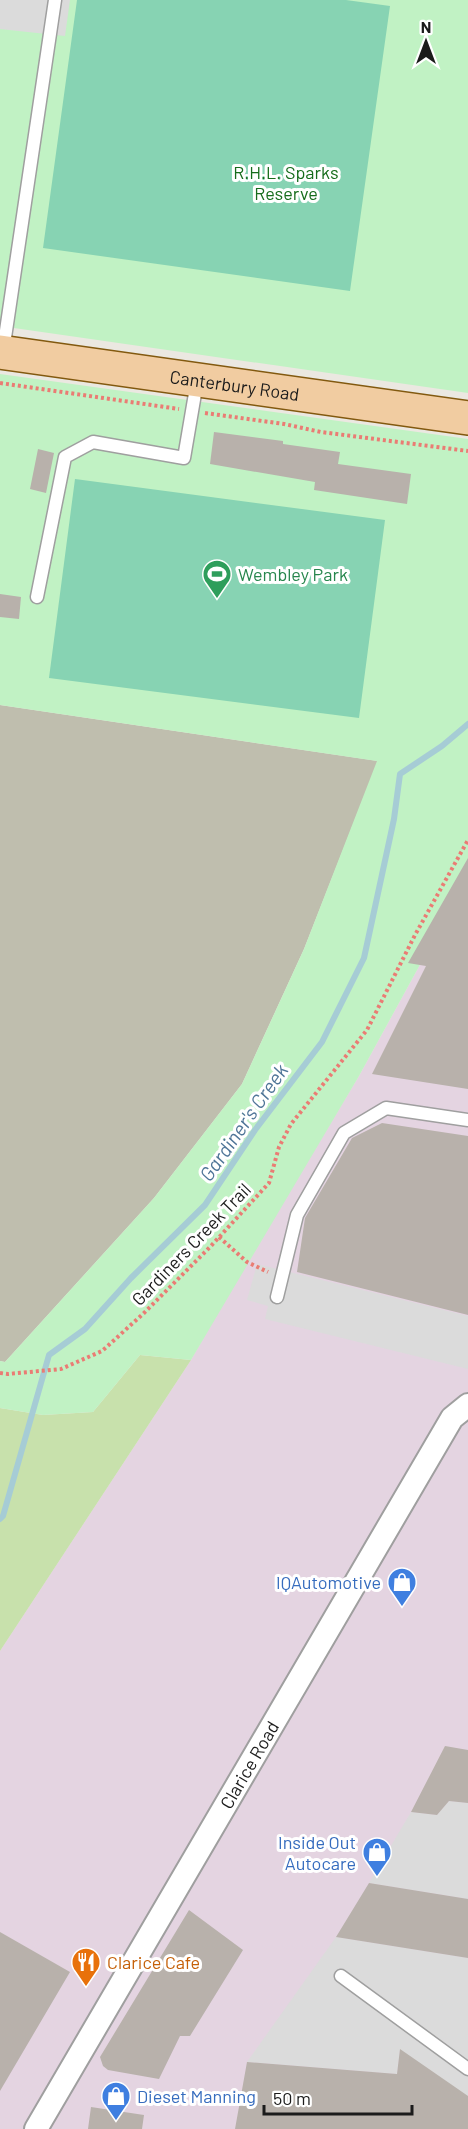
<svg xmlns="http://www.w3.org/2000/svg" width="468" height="2129" viewBox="0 0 468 2129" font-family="Barlow,sans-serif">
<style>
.industrial{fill:#e4d4e1}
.construction{fill:#bfbeae}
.grass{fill:#c8e1ac}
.park{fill:#c1f2c4}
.pitch{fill:#87d3b3}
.parking{fill:#dbdbdb}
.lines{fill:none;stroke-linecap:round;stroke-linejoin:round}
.stream{stroke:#a6ccd5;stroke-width:6}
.building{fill:#b8b1ab}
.lane-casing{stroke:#9f9f9f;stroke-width:15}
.street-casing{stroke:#9f9f9f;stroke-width:26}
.primary-casing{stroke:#82590f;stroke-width:36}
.path{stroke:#ea7c74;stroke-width:4;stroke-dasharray:3 3;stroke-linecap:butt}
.lane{stroke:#fff;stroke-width:12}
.street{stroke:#fff;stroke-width:22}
.primary{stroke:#f1cca1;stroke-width:33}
.labels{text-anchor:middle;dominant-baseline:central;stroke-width:6;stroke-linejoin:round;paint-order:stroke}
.park-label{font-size:18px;fill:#166c1b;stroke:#fff}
.street-label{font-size:18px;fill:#1b1b1b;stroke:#fff}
.leisure-label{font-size:18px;fill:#27864d;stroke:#fff;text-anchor:start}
.shop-label{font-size:18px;fill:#366cbe;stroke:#fff;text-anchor:end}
.food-label{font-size:18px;fill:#c56008;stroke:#fff;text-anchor:start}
.water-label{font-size:20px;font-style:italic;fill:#507698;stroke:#fff}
</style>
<rect width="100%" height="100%" fill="#ebe8e1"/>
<path class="industrial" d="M468,877v1252h-468v-478l191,-291 56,-98 112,-186z"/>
<path class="construction" d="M0,705l378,56 -74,188 -62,135 -88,114 -149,164 -5,-1z"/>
<path class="grass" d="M140,1355l51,5 -191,291v-243l43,7 50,-3z"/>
<path class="park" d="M0,0h468v393l-468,-67z
M0,374l468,65v438l-109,199 -168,284 -51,-5 -47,57 -50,3 -43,-7v-47l5,1 149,-164 88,-114 62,-135 73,-188 -377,-56z"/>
<path class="pitch" d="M77,0h269l44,6 -40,285 -307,-43z
M75,479l310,41 -26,198 -310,-40z"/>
<path class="parking" d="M0,0h70l-5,36 -65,-7z
M257,1264l211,52v53l-203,-50 3,-13 -21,-6z
M449,1801l19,2v96l-99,-16 42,-71 26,3z
M336,1937l132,21v139l-68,-47 -3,24 -150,-12z"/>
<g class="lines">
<path class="stream" d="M0,1519l3,-3 46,-161 36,-26 46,-51 74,-73 50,-75 67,-88 42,-84 30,-139 6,-45 42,-28 26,-22"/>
</g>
<path class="building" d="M214,432l69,9v3l57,8 -2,12 73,10 -4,30 -93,-14 1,-8 -105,-18z
M38,449l16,4 -8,40 -16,-4z
M0,594l21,3 -2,22 -19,-2z
M468,858v231l-96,-15 54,-108 -18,-3z
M382,1123l86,13v179l-171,-43 8,-54 47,-80z
M445,1746l23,4v53l-19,-2 -12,14 -26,-3z
M369,1883l99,16v59l-132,-21z
M189,1910l54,40 -53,86h-10l-21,43 -51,-9 -5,-4 -3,-9z
M0,1932l70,40 -70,119z
M400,2049l68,47v33h-233l12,-67 150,12z
M91,2107l53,8 -2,14h-54z"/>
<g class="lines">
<g class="lane-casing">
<path id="lane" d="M3,351l52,-351
M37,597l28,-140 28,-15 91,16 13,-76
M277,1297l20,-82 47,-82 42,-25 82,12
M341,1976l127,93"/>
</g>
<g class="street-casing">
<g id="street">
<path id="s1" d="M36,2129l416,-711 16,-13"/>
</g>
</g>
<g class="primary-casing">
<g id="primary">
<path id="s2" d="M0,352l468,66"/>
</g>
</g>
<path class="path" d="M0,383l179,26
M205,413l79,11 37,8 147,19
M219,1237l28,25 21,10
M0,1373l8,1 53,-5 41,-18 41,-37 67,-67 59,-64 10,-36 12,-23 76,-94 48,-95 53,-95"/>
<use href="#lane" class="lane"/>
<use href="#street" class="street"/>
<use href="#primary" class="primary"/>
</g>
<defs>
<g id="stadium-pin" transform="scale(1.5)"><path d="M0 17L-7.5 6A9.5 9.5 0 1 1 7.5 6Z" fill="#2e9e5b" stroke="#fff"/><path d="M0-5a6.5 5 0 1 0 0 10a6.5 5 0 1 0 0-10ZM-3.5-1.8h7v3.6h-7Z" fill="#fff"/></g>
<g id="shop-pin" transform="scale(1.5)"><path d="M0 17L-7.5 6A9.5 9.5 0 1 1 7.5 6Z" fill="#3f7fe0" stroke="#fff"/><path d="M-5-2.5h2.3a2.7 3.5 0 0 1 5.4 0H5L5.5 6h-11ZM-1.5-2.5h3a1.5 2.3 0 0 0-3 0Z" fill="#fff"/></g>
<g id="restaurant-pin" transform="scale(1.5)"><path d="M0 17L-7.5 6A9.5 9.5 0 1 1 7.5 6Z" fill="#e8710a" stroke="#fff"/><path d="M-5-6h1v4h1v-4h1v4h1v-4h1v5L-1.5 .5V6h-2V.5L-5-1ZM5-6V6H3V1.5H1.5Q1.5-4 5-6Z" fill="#fff"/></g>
</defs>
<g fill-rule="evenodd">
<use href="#stadium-pin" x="217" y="574"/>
<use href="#shop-pin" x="402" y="1582"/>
<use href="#shop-pin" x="377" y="1852"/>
<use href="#restaurant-pin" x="86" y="1962"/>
<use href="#shop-pin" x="116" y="2096"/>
</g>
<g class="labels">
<g class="park-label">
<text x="286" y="172">R.H.L. Sparks<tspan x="286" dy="21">Reserve</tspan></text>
</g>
<g class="street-label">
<text stroke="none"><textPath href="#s2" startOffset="237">Canterbury Road</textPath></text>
<text transform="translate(191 1244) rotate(-46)">Gardiners Creek Trail</text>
<text stroke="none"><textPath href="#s1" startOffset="422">Clarice Road</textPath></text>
</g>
<g class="leisure-label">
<text x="238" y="574">Wembley Park</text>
</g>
<g class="shop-label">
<text x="381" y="1582">IQAutomotive</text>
<text x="356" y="1842">Inside Out<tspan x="356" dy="21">Autocare</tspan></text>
<text x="137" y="2096" text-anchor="start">Dieset Manning</text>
</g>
<g class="food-label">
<text x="107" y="1962">Clarice Cafe</text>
</g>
<g class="water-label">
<text transform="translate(243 1122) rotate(-55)">Gardiner's Creek</text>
</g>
</g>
<g transform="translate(426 42)" stroke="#ffffff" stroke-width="4.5" paint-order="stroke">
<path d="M0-4.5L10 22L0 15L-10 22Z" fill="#1b1b1b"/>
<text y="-9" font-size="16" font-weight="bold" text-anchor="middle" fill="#1b1b1b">N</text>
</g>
<path d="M264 2105v9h148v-9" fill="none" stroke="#1b1b1b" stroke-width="3"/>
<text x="273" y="2105" font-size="18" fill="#1b1b1b" stroke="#ffffff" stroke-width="4.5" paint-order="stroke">50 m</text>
</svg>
